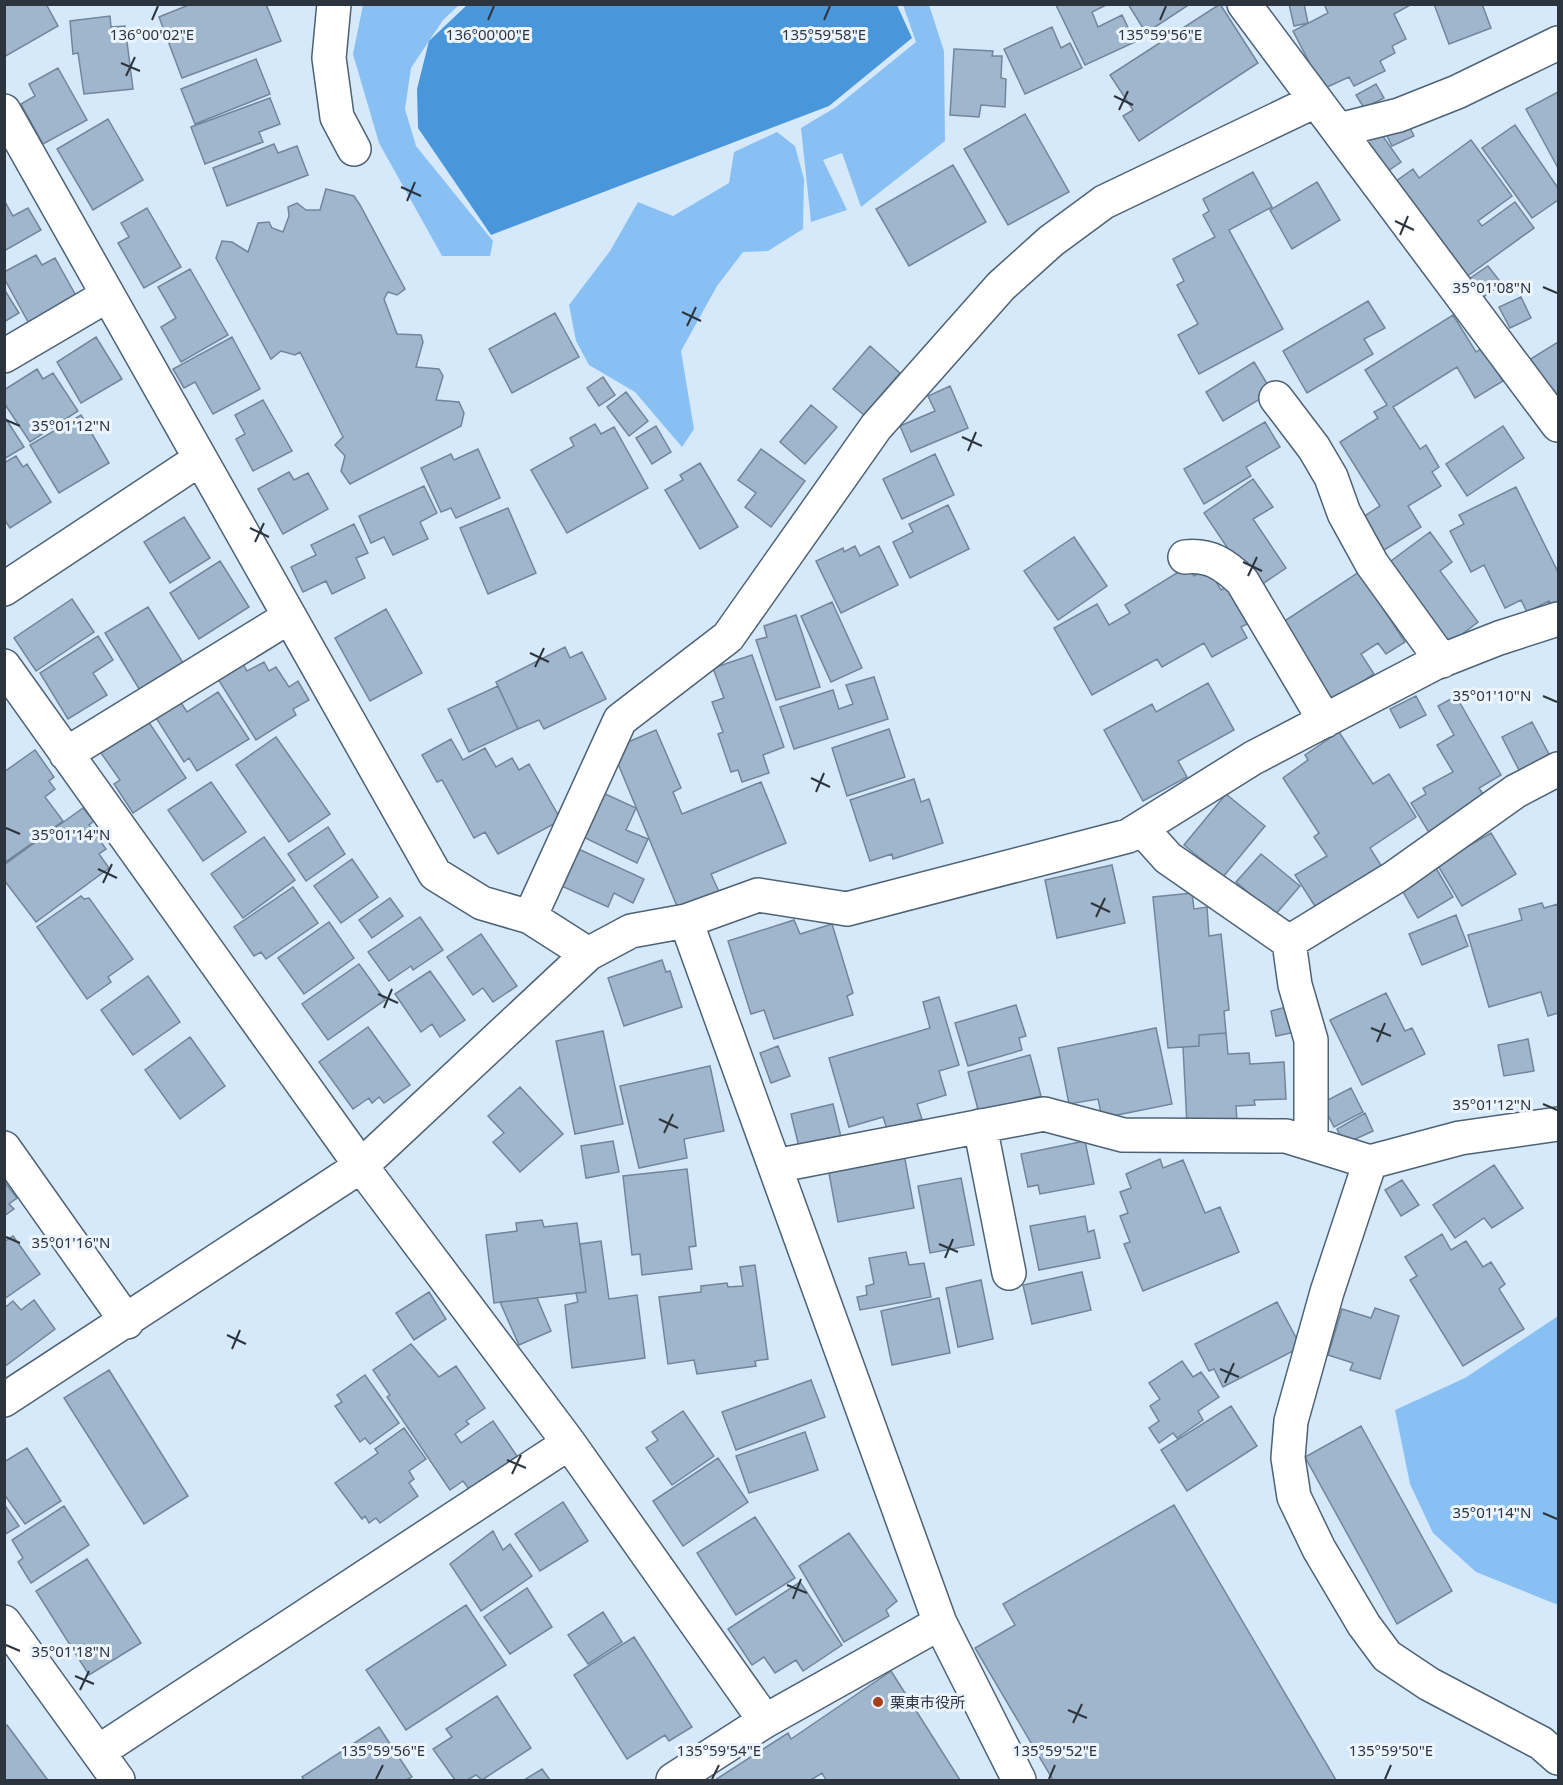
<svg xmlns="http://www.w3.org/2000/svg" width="1563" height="1785" viewBox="0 0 1563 1785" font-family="'Noto Sans','Noto Sans JP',sans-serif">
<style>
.green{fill:#89c0f4}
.water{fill:#4a96db}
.building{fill:#a0b6cc;stroke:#71869b;stroke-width:1.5}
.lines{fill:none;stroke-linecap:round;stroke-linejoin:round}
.minor-casing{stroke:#4e6276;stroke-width:36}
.minor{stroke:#fff;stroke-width:33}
.ticks{fill:none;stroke:#2c353e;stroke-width:2}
.poi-dot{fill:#a63f1b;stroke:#ecf5fe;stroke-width:2}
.labels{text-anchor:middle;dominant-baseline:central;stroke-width:6;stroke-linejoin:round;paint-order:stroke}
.poi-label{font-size:15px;fill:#2c353e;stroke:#ecf5fe;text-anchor:start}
.ticks-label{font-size:15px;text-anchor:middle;fill:#2c353e;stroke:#ecf5fe;stroke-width:6;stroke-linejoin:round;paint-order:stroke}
</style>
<rect width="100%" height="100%" fill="#d6e9fb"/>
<path class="green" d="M363,5h96l-16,15 -32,48 -6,41 11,37 77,95 -3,15h-48l-63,-113 -26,-89z
M903,5h26l15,46 1,90 -84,66 -19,-54 -19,7 24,50 -36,12 -10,-94 35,-21 80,-65z
M777,132l18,14 9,33 -1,50 -35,22 -25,1 -26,34 -36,65 13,78 -12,18 -47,-55 -46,-27 -13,-24 -7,-36 41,-54 28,-49 35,14 56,-33 5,-31z
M1558,1316v289l-82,-33 -43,-39 -23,-49 -15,-74 70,-32z"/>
<path class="water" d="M467,5h430l15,33 -83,68 -338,129 -73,-107 -1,-39 12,-48z"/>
<path class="building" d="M4,4h42l12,22 -54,31z
M191,4h75l15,37 -99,37 -23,-61z
M1108,4l-16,8 6,15 24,-12 13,27 -50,23 -29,-60z
M1128,4h62l-44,29z
M1220,4l38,59 -119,78 -16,-25 10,-6 -23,-35z
M1289,4h15l4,19 -14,3z
M1324,4h88l-18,10 12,25 -14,7 3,7 -15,8 5,10 -31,15 -5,-9 -26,12 -30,-58 35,-18z
M1434,4h48l9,24 -42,16z
M110,16l1,11 14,-1 8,63 -49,5 -6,-41 -5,1 -3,-33z
M1052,27l9,21 9,-5 12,25 -57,26 -21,-45z
M954,49l39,2 -1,5h10l-1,22 5,1 -1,28 -24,-2 -2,12 -29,-2z
M256,59l14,35 -75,30 -14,-35z
M58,68l29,52 -44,24 -22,-40 14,-8 -6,-12z
M1376,84l8,14 -20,10 -8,-13z
M1558,92v76l-32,-59z
M270,98l10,26 -21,8 4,10 -58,22 -14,-37z
M1025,114l44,78 -61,33 -44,-76z
M108,119l35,61 -50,30 -36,-61z
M1515,125l43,63v12l-26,18 -50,-70z
M1409,126l5,10 -22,10 -5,-10z
M1380,132l21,30 -19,13 -21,-30z
M1471,140l41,56 -34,25 4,5 33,-24 19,26 -72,52 -70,-96 21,-15 6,9z
M274,144l4,9 19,-7 11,29 -81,31 -14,-38z
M953,165l33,57 -77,44 -33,-57z
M1253,172l19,35 -43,23 54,99 -84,45 -21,-39 20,-11 -21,-39 7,-4 -11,-22 42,-22 -12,-22 6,-4 -6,-12z
M1317,182l23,38 -48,29 -22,-39z
M326,189l28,7 6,9 45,84 -8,6 -9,-3 -4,7 13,35 24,1 2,7 -7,25 23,2 4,7 -7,24 23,2 5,11 -3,13 -111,58 -9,-13 4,-15 -10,-11 8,-8 -43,-85 -5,3 -14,-4 -10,8 -55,-101 6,-17 10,1 16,10 10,-29 11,-1 3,6 11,4 6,-16 -1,-9 9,-4 9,7h14z
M4,200l9,16 15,-8 13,22 -37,21z
M147,208l34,59 -37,21 -26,-45 11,-6 -8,-14z
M36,255l6,10 13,-7 25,45 -48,26 -28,-51v-6z
M1488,266l14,18 -26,18 -13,-19z
M190,269l38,66 -47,27 -20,-35 15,-9 -18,-31z
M4,289l15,24 -15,9z
M1521,297l10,21 -21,10 -11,-21z
M1368,301l17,27 -21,11 9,15 -66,39 -24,-42z
M555,313l24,44 -67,36 -23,-44z
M1453,315l23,37 6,-4 21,33 -28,17 -18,-31 -64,40 27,42 6,-4 13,22 -7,5 9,14 -33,20 13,21 -48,30 -21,-33 28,-18 -40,-64 38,-24 -4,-6 13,-7 -22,-35z
M96,337l26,42 -41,24 -24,-41z
M232,337l28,52 -47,25 -18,-32 -11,6 -11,-19z
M1558,342v67l-29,-49z
M870,346l30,27 -36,42 -31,-26z
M1254,362l18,30 -49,29 -17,-29z
M37,369l6,10 10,-6 25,38 -48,31 -26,-39v-13z
M603,377l12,18 -16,11 -12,-18z
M950,386l18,42 -57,24 -11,-26 35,-15 -7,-15z
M626,392l22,29 -19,15 -22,-29z
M263,400l29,51 -39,20 -17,-32 9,-5 -10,-19z
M811,405l26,22 -32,37 -25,-22z
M81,415l28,48 -50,30 -29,-48z
M4,416l20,31 -20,12z
M1265,422l15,25 -34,20 5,9 -47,28 -20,-35z
M595,424l6,10 13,-7 34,61 -81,45 -36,-63 43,-24 -4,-8z
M656,426l15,26 -19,12 -16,-26z
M1503,426l21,32 -57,38 -21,-32z
M478,449l22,49 -44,20 -5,-10 -10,4 -20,-44 30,-14 3,6z
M761,449l44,32 -34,46 -26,-20 11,-14 -18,-13z
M935,454l19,41 -52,24 -19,-40z
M16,456l7,11 4,-3 24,38 -41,26 -6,-9v-56z
M700,463l38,64 -38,22 -35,-59 18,-10 -3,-5z
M289,472l5,8 14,-7 20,36 -45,25 -25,-45z
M1253,479l20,28 -20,12 33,49 -31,21 -51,-76z
M424,486l13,27 -17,9 8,17 -35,16 -9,-18 -13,6 -12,-27z
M1516,487l42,85v35l-5,3 -4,-9 -22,11 -6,-12 -16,8 -21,-43 -13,7 -21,-41 14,-7 -5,-9z
M948,505l21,44 -59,29 -17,-36 20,-10 -4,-8z
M508,508l28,65 -48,21 -28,-66z
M184,517l26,41 -40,25 -26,-41z
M354,524l14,29 -12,5 9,20 -33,16 -6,-13 -23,11 -12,-25 25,-12 -5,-10z
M1430,532l22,30 -12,9 38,51 -34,26 -61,-81z
M1074,537l33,49 -49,34 -34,-49z
M855,546l5,10 19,-10 19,39 -57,28 -25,-52 27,-13 1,4z
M220,561l29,46 -50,32 -29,-46z
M1188,566l6,10 14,-8 13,22 7,-4 21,37 -8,4 6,11 -35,19 -8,-14 -42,24 -5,-8 -65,36 -38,-67 43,-24 12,21 21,-12 -5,-8z
M1359,572l46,70 -19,12 -8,-11 -17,11 13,20 -43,28 -51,-78z
M72,599l22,33 -58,39 -22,-33z
M832,602l30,66 -31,14 -30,-66z
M148,607l37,59 -44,26 -36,-59z
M386,609l36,64 -52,28 -35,-63z
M796,615l24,72 -44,13 -20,-60 11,-3 -3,-11z
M98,636l15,24 -20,13 14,22 -39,24 -28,-46z
M565,647l5,11 12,-6 24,47 -62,30 -5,-9 -21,9 -22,-47z
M752,655l32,92 -21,8 6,18 -27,9 -4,-12 -7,2 -13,-38 5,-2 -11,-30 12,-4 -11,-30z
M264,662l5,9 7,-4 13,20 9,-6 11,19 -16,9 3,6 -40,25 -38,-61 25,-15 4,7z
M874,677l14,42 -94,30 -14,-42 53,-17 6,19 14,-5 -7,-19z
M1208,683l26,47 -56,31 9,16 -44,24 -39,-71 48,-26 4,8z
M498,686l20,43 -49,23 -21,-43z
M218,692l31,47 -52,32 -8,-13 -5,4 -31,-49 25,-15 9,14z
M1416,696l10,19 -26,13 -10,-19z
M1456,696l45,79 -22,13 7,11 -55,37 -20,-33 15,-9 -3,-6 30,-16 -16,-27 17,-10 -16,-29z
M148,721l38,57 -53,35 -19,-29 6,-4 -19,-27z
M1532,722l19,36 -30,16 -19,-37z
M889,729l16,48 -58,19 -15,-48z
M656,730l25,58 -8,4 9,22 79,-32 25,61 -75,31 9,20 -41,17 -67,-162z
M1339,732l34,52 16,-10 27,43 -46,31 17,27 -67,39 -25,-39 32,-19 -13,-19 5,-4 -36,-55 25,-18 -3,-5z
M276,737l54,77 -41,28 -53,-77z
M451,739l12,21 22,-12 11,19 16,-9 7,12 10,-6 32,56 -63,34 -13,-22 -11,6 -32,-58 -5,2 -15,-27z
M35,750l19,27 -5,4 6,8 -10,8 18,24 -59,42v-91z
M914,779l7,23 8,-3 14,44 -50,16 -1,-5 -22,7 -20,-61z
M211,782l35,50 -43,29 -35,-51z
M601,792l35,16 -10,22 22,9 -11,24 -56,-27z
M1226,794l39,32 -42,51 -39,-32z
M83,808l11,13 -5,4 17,24 -7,5 10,14 -73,54 -32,-42v-15z
M328,827l17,27 -39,27 -18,-27z
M1491,833l25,41 -54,32 -25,-42z
M264,837l31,43 -52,38 -32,-44z
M574,847l70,32 -11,24 -19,-10 -6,14 -51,-23z
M1261,854l39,32 -25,29 -39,-33z
M352,859l26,38 -37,26 -27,-37z
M1433,863l20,34 -35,21 -20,-35z
M1112,865l13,58 -68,15 -12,-58z
M293,887l25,36 -52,36 -5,-7 -7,4 -20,-29z
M1192,893l2,16 13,-2 2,29 12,-2 8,76 -5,1 2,22 -27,2v11l-31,2 -15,-151z
M81,896l3,3 5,-1 44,61 -25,18 3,5 -24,17 -50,-72z
M390,898l13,18 -31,22 -13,-18z
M1542,903l2,5 14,-4v109l-10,3 -7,-24 -52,15 -21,-72 54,-15 -3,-11z
M1456,915l12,31 -46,19 -13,-31z
M420,917l23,33 -30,20 -2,-4 -22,15 -21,-29z
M794,920l6,14 32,-10 21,69 -6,3 6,19 -79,24 -10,-29 -13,4 -23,-73z
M329,922l25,36 -50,36 -26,-36z
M481,934l36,52 -24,16 -10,-14 -10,7 -26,-38z
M662,960l4,12 4,-1 12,36 -58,19 -16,-48z
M359,964l26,36 -57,40 -26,-36z
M430,971l35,49 -25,17 -8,-13 -11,8 -26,-38z
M148,976l32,46 -47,33 -32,-45z
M1386,993l19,38 7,-3 13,26 -63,31 -32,-65z
M939,997l20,68 -20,6 7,24 -29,9 5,15 -35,10 -4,-12 -34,10 -20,-69 101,-30 -7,-26z
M1016,1005l10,31 -7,2 3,12 -54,16 -13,-43z
M1290,1006l6,26 -20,4 -5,-25z
M368,1027l42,58 -26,18 -5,-6 -7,6 -3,-5 -16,11 -34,-47z
M1156,1028l16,76 -70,14 -4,-19 -29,5 -11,-56z
M603,1031l20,93 -48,10 -19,-93z
M1226,1033l2,21 21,-1 1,11 34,-2 2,37 -32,1 1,5 -19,1 1,16 -50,3 -4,-78 16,-1v-11z
M190,1037l35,49 -45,33 -35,-49z
M1528,1039l6,32 -30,5 -6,-31z
M778,1046l12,30 -19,7 -11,-30z
M1030,1055l11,41 -62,17 -11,-41z
M710,1066l14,65 -40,8 3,19 -48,10 -19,-82z
M520,1087l43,47 -43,38 -27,-30 11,-9 -16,-17z
M1351,1088l12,24 -29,15 -12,-24z
M833,1104l8,33 -42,10 -8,-33z
M1365,1113l8,18 -29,13 -7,-15z
M613,1141l6,31 -33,6 -5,-32z
M1085,1141l9,43 -54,10 -2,-9 -10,2 -7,-33z
M904,1154l10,54 -76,14 -10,-54z
M1160,1159l3,9 20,-8 22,53 15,-6 19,45 -96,39 -19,-47 6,-2 -10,-26 8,-3 -8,-21 11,-4 -5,-14z
M1494,1165l29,43 -31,20 -8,-10 -29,20 -22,-33z
M687,1169l9,77 -7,1 3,22 -50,6 -2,-21 -8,1 -9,-79z
M961,1178l13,67 -44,8 -12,-67z
M1402,1180l17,25 -18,11 -16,-26z
M4,1181l13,17 -8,6 5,5 -10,7z
M1085,1216l3,16 6,-2 6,28 -61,12 -9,-44z
M542,1220l2,7 33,-4 9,69 -92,11 -8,-68 31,-4 -1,-8z
M1442,1234l9,16 15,-9 17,26 8,-5 14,22 -6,5 25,40 -61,37 -53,-86 7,-4 -12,-19z
M13,1236l27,38 -36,25v-57z
M601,1241l8,58 28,-4 8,63 -73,10 -7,-63 13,-3 -2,-9 10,-1 -6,-48z
M906,1252l3,13 15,-2 7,34 -71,13 -3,-13 10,-2 -1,-9 8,-2 -5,-26z
M755,1265l13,94 -13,2 1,5 -59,8 -3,-14 -26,4 -9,-67 42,-5v-6l26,-3 1,4 15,-1 -3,-19z
M1082,1272l9,38 -59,14 -9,-39z
M981,1280l12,59 -35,8 -12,-59z
M429,1292l17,27 -32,21 -18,-27z
M537,1298l14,33 -32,14 -19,-43z
M939,1298l11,55 -58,12 -11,-54z
M34,1300l21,29 -51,38v-59l9,-7 8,9z
M1277,1302l24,45 -78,40 -9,-18 -5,2 -14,-27z
M1375,1308l24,8 -19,63 -30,-9 3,-7 -25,-8 14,-46 29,9z
M411,1344l28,33 17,-11 29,42 -19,13 3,3 -14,10 6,9 32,-22 24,35 -48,33 -6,-8 -13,9 -63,-93 3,-2 -17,-25z
M1182,1361l11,16 8,-5 18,25 -21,14 5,9 -26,18 -4,-5 -14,10 -10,-15 10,-7 -9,-15 10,-7 -11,-16z
M109,1370l79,126 -44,28 -80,-126z
M365,1375l34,48 -29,21 -5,-6 -5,4 -25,-36 7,-4 -5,-7z
M811,1380l14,37 -89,33 -14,-38z
M1231,1406l26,40 -70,45 -26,-41z
M683,1411l31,45 -42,29 -26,-37 12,-8 -6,-8z
M1361,1426l91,165 -55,33 -92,-167z
M404,1428l22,31 -17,12 5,8 -5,4 9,13 -38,27 -4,-5 -7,5 -4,-7 -3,3 -27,-36 43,-30 -3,-4z
M805,1432l13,38 -69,23 -13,-37z
M27,1448l34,53 -36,23 -21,-30v-32z
M718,1458l30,44 -65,44 -30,-45z
M563,1502l25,39 -48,30 -25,-37z
M4,1504l15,22 -15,9z
M1174,1505l162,275h-283l-78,-132 40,-23 -12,-21z
M64,1506l25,39 -58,38 -13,-21 5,-4 -11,-18z
M755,1517l40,61 -59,37 -39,-62z
M493,1531l10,19 7,-6 22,32 -51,35 -31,-47z
M849,1533l48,68 -11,9 3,6 -45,26 -45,-76z
M87,1559l54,84 -52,32 -53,-84z
M800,1582l42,63 -39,26 -7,-11 -21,13 -11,-16 -12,8 -24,-36z
M527,1588l25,39 -42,27 -26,-37z
M466,1605l40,60 -100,65 -40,-60z
M603,1612l19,30 -34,22 -20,-29z
M634,1637l58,90 -23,14 -4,-6 -38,24 -53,-84z
M891,1671l69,109h-134l-4,-7 -11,7h-96l73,-47 3,6z
M497,1696l34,52 -49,32 -6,-5 -9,5h-12l-22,-31 19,-12 -6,-8z
M7,1725l40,54 -1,1h-42v-53z
M379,1727l33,50 -6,3h-102l-2,-3z
M542,1769l8,11h-26z"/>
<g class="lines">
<g class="minor-casing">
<path id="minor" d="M334,4l-5,54 8,59 17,32
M1244,4l314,421
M4,111l431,763 47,29 48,14 58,37
M1339,130l60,-15 58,-23 101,-49
M4,356l104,-61
M1276,398l38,50 17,29 13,36 28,51 70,97
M1185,557c25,-3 40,8 57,24l83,140
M4,589l196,-130
M4,666l357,500 208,277 196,278
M66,754l223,-137
M1141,828l27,30 121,84 106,-65 121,-86 42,-22
M530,917l90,-197 108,-83 148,-210 125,-141 50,-45 53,-39 211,-101
M686,921l254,702 79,157
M1289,942l6,43 16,55v103
M980,1126l29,147
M4,1148l123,174
M1370,1162l-43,130 -36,129 -3,37 6,39 25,52 45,76 23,31 42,28 112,59 17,15
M775,1166l269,-52 79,21 163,1 84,26 90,-24 98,-14
M4,1400l357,-234 227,-212 43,-23 55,-10 72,-26 89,14 281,-73 125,-78 180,-94 66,-26 59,-19
M4,1622l114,158
M98,1752l471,-309
M673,1780l92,-59 175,-98"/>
</g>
<use href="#minor" class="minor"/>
</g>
<path class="ticks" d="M152,20l6,-14M488,20l6,-14M824,20l6,-14M1160,20l6,-14M121,63l19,8M126,76l9,-19M1114,96l19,9M1119,110l9,-19M401,187l20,9M407,201l8,-19M1395,221l19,9M1400,235l8,-19M1543,287l14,6M682,312l19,9M687,326l9,-19M6,420l14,6M962,437l20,9M968,451l8,-19M250,528l19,9M255,542l9,-19M1243,562l19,9M1248,576l9,-19M530,653l19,9M535,667l9,-19M1543,696l14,6M811,778l19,9M816,792l8,-19M6,828l14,6M98,869l19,9M103,883l9,-19M1091,903l19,9M1096,917l9,-19M378,994l20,9M384,1008l8,-19M1371,1028l20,8M1377,1042l8,-19M1543,1104l14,6M659,1119l19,9M664,1133l9,-19M6,1237l14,6M939,1244l19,8M945,1258l8,-19M227,1335l19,9M232,1349l8,-19M1220,1369l19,8M1225,1383l9,-20M507,1460l19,8M512,1474l9,-19M1543,1513l14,6M787,1585l20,8M793,1599l8,-20M6,1645l14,6M75,1676l19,8M80,1690l9,-19M1068,1710l19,8M1073,1723l9,-19M376,1779l7,-14M712,1779l7,-14M1049,1779l6,-14M1385,1779l6,-14"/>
<circle class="poi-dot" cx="878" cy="1702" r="6"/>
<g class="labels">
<g class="poi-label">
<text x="890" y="1702">栗東市役所</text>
</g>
</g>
<g class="ticks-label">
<text x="824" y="40">135°59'58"E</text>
<text x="152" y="40">136°00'02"E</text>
<text x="488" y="40">136°00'00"E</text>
<text x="1160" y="40">135°59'56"E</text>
<text x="1492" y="293">35°01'08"N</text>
<text x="71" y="431">35°01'12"N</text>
<text x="1492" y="701">35°01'10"N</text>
<text x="71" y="840">35°01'14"N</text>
<text x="1492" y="1110">35°01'12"N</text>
<text x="71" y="1248">35°01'16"N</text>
<text x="1492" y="1518">35°01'14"N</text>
<text x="71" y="1657">35°01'18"N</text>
<text x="383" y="1756">135°59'56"E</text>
<text x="719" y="1756">135°59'54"E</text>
<text x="1055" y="1756">135°59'52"E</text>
<text x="1391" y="1756">135°59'50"E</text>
</g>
<rect width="1563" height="1785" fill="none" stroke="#2c353e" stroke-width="12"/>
</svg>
